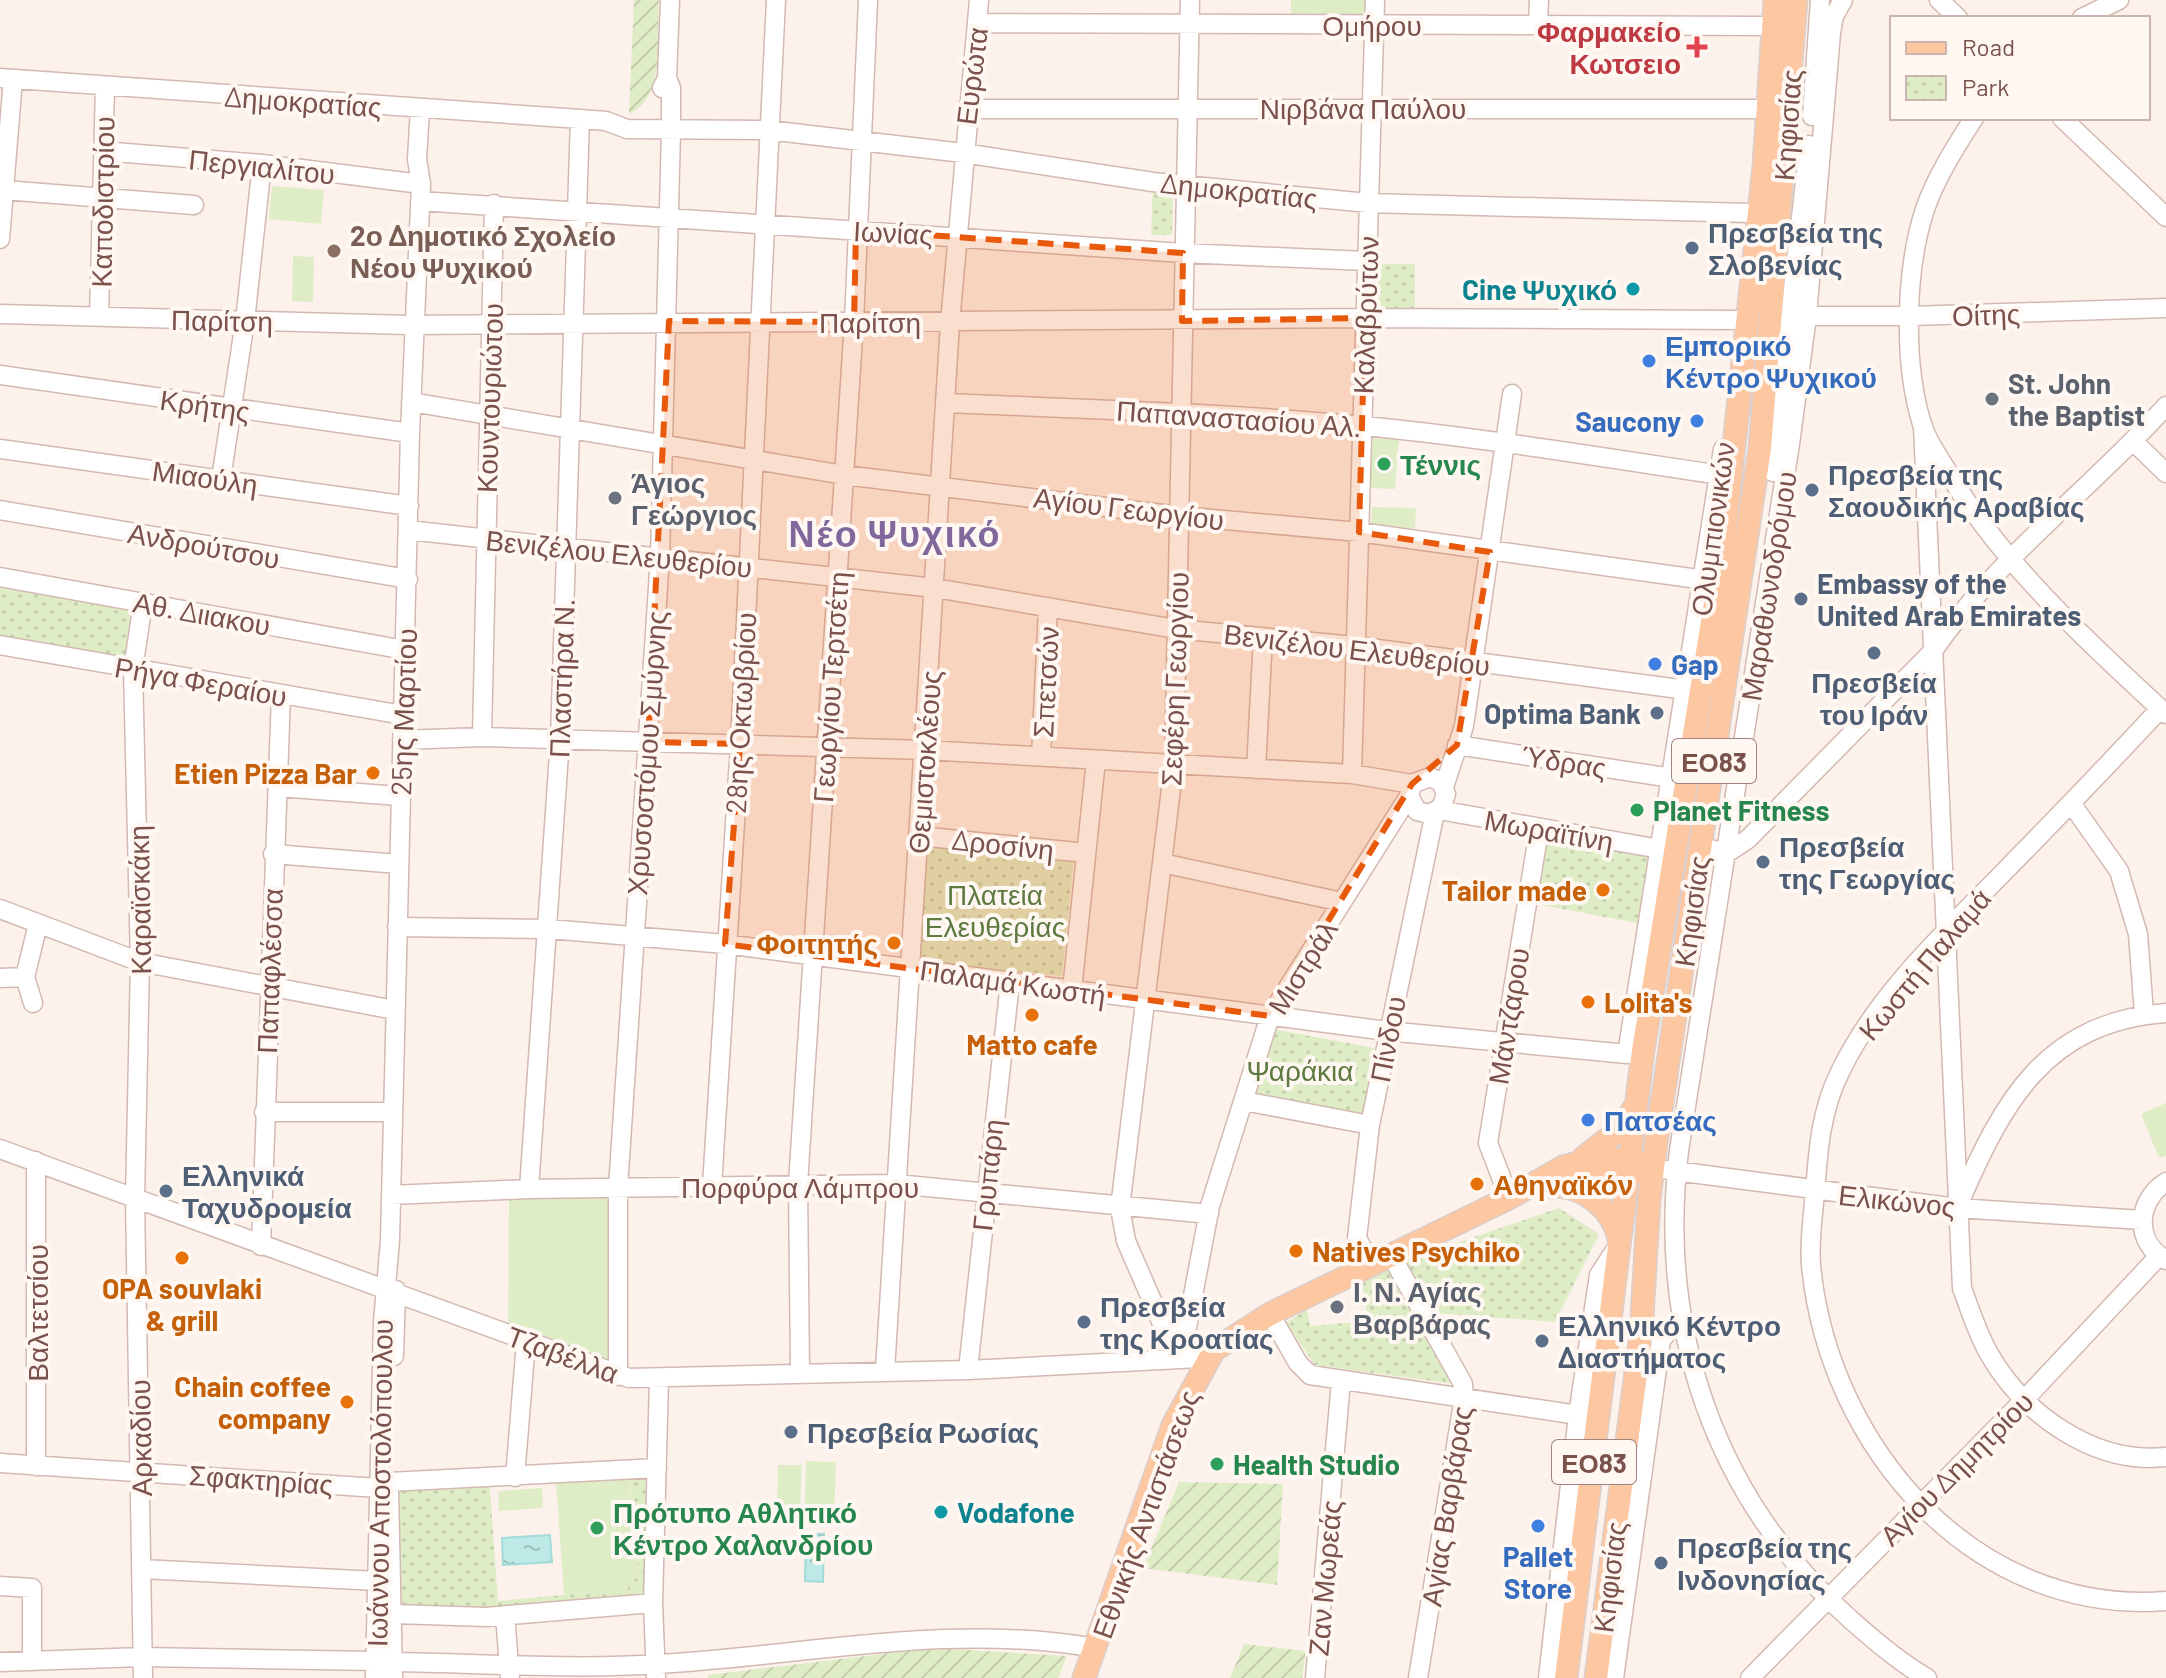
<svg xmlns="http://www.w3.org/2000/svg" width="2166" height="1678" viewBox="0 0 2166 1678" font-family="Barlow,sans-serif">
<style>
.grass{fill:#dfedc7}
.park{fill:url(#park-dots)}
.garden{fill:url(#garden-furrows)}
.water{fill:url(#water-ripples);stroke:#a3dbd8;stroke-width:2}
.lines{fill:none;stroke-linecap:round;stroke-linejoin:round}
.minor-casing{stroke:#d3b9b2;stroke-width:21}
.major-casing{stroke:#dacfcd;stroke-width:25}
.minor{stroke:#fff;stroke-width:18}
.major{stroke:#fdc7a2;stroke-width:22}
.marked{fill:#e8590c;fill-opacity:0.2;stroke:#e8590c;stroke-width:6;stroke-dasharray:16 10;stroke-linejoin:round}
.health-dot{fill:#e0444e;stroke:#fff7f2;stroke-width:3}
.service-dot{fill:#5c6f8a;stroke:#fff7f2;stroke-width:3}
.education-dot{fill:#8d6e63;stroke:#fff7f2;stroke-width:3}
.culture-dot{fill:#0f9aa8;stroke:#fff7f2;stroke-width:3}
.shop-dot{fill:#3f7fe0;stroke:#fff7f2;stroke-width:3}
.worship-dot{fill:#6b7280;stroke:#fff7f2;stroke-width:3}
.leisure-dot{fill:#2e9e5b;stroke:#fff7f2;stroke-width:3}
.food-dot{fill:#e8710a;stroke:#fff7f2;stroke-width:3}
.labels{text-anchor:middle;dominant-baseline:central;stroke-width:8;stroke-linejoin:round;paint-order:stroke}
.shield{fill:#fff7f2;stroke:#a2847d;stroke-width:2}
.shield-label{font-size:26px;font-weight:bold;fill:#7a524b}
.street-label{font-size:28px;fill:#7a524b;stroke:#fff7f2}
.health-label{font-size:28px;font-weight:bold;fill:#be3a42;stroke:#fff7f2;text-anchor:end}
.service-label{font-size:28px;font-weight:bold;fill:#4e5e75;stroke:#fff7f2;text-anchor:start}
.education-label{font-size:28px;font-weight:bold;fill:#785e54;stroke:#fff7f2;text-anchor:start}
.culture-label{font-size:28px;font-weight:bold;fill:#0d838f;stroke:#fff7f2;text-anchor:end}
.shop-label{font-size:28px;font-weight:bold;fill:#366cbe;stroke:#fff7f2;text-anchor:start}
.worship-label{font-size:28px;font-weight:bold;fill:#5b616d;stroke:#fff7f2;text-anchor:start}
.leisure-label{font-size:28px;font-weight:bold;fill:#27864d;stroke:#fff7f2;text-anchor:start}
.food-label{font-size:28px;font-weight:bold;fill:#c56008;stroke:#fff7f2;text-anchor:end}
.park-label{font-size:28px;fill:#5e7a40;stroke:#fff7f2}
.district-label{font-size:36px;font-weight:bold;letter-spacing:2px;fill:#80689d;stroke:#fff7f2}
</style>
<defs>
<pattern id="park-dots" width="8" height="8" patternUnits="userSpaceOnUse" patternTransform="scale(2)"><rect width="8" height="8" fill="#dfedc7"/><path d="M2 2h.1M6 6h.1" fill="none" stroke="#c3cdac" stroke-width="1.8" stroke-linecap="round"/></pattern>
<pattern id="garden-furrows" width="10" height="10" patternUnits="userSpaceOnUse" patternTransform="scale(2)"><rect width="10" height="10" fill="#dfedc7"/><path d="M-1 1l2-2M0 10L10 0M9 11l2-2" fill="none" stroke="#c3cdac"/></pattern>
<pattern id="water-ripples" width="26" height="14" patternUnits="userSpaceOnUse" patternTransform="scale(2)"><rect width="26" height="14" fill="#bde9e6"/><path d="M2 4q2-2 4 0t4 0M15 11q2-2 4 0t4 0" fill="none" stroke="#9fbfbc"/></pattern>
</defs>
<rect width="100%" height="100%" fill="#fdf2eb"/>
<path class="grass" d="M1291,0h81l-1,16 -80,-2z
M272,186l52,4 -3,34 -52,-5z
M293,256l21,1 -1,45 -21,-1z
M1373,438l26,2 -4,49 -26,-1z
M1372,507l44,1 -1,20 -44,-1z
M2166,1103v53l-7,2 -18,-44z
M509,1191l105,1 -1,170 -105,-38z
M806,1461l30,1 -2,59h-30z
M778,1465h24l-2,48h-23z
M629,1475l9,102 -11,12 -63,6 -8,-115z
M542,1488l1,20 -44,3 -1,-20z"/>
<path class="park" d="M1153,182l20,2 -1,51h-21z
M1373,264h42v46h-42z
M0,586l141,22 -8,56 -133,-25z
M1539,830l121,19 -18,75 -116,-22z
M925,843l149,16 -12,117 -147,-15z
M1273,1029l101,19 -10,69 -110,-19z
M1559,1208l40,26 -44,88 -121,-9 -29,-52z
M1389,1268l65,116 -139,-19 -29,-42 21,-14 3,17 58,-5 -6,-39z
M657,1468l-4,135 -259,11 -5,-132 100,-6 9,125 129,-12 11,-13 -9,-106z"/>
<path class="garden" d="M634,0h25c-3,36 8,97 -30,114z
M1179,1482l104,2 -6,101 -134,-17z
M1244,1644l62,7 -4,27h-72z
M932,1648l135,8 -9,22h-350v-3z"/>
<path class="water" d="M806,1534h18l-1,48 -18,-1z
M550,1535l2,27 -49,3 -1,-27z"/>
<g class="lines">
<g class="minor-casing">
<path id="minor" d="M1190,0l-16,764 -54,444 6,33 41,94 11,1 9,-9 23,-121 60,-190 139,-220 3,-12 18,-7 11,5 5,12 -5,14 -12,6 -12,-3 -8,-15
M1843,0l-9,16 -3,17 -24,283 -17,128 -111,707c-22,178 36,348 171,468 24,21 49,43 77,59
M1939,0l19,18
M2082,18l37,-18
M978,23l788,3
M1538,25l1,-25
M0,78l580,41 26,2 21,8 141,1 195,23 190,29 215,21 382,10
M662,88l5,-10 3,-78
M967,109h792
M1812,116l8,-116
M1974,118c-18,28 -38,59 -49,91 -20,61 -22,154 -3,215 5,17 17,34 26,48 52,90 142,172 218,242
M2062,118l104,99
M102,151l160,13 159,20
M4,190l190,15
M420,201l763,52 183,8
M0,239l13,-160
M0,314l408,11 957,-7 375,2
M1807,316h103l256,-8
M99,317l6,-230
M0,375l410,58
M411,402l433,73 335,41 180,16 346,48
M947,403c139,6 279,10 418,23 119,12 236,31 355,49
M1923,426l39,862c8,22 15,44 26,64 35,62 106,113 178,105
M2134,442l32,31
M0,449l409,57
M1773,472l36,-327
M221,479l24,-158 17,-157
M0,510l408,69
M408,530l527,58 241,41 179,17 332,44
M0,577l405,73
M0,645l403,70
M2160,709c-53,57 -107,113 -162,169 -57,58 -122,119 -158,194 -19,38 -22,78 -25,120 -2,24 -6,49 -4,73 17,181 163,351 355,336
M482,737l12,-533
M402,740l80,-3 443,13 427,24 60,10
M1457,745l215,33
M1041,757l7,-150
M1256,769l7,-132
M1352,774l23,-774
M277,787l123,9
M1444,787l20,-61 48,-332
M2071,803l48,68 19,63 6,80
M1439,810l221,39
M919,836l167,17
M1701,847l26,6 21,-14 185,-188c63,-92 158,-162 233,-245
M273,854l126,10
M1162,863l180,39
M0,909l140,53 255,48
M397,927l152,2 176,15 662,87 240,23 96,-605
M0,978l25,-1
M1072,990l24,-230
M33,1003l-8,-26 13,-53
M1244,1101l126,24
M264,1112h129
M0,1149l629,229 339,-8 232,-12 5,3
M36,1161v305
M1668,1170l289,38 185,12
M2166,1182c-30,19 -32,60 0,78
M712,1186l28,-442 36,-744
M529,1189l31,-450 20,-620
M391,1195l138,-6 367,-5 313,30
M1509,1198l-21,-55 51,-313
M1960,1201c43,-99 85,-179 206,-188
M261,1246l20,-551
M1391,1255l72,129 1,13 -46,281
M1371,1265l-14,-27 13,-113 65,-313
M1270,1314l28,49 12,12 268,40
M394,1356l2,-66
M968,1370l42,-388
M885,1371l65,-1048 29,-323
M800,1373l-2,-189 56,-862 14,-322
M618,1376v-188l42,-631 11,-426v-43l-4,-10
M0,1463l378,25
M515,1477l11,-135
M389,1482l268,-14
M389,1490l4,188
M141,1569l237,12
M0,1586l32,2v73
M394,1614l92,3 167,-14
M505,1615l5,63
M0,1662l142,-5 232,4
M393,1662c88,1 178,8 266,2 143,-8 293,-42 436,-16
M143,1678l-8,-479 5,-237 -7,-293 10,-66
M375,1678l8,-356 7,-82 20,-807 11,-249 -4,-25 3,-50
M656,1678l-3,-75 6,-224
M1315,1678l26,-297
M1548,1678l30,-263 21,-140 19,-29
M1614,1678l47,-338 8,-9 14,-5
M1750,1678l274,-278 135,-144"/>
</g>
<g class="major-casing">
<path id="major" d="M1583,1158l36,-28 16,-23
M1555,1186c29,0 58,23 64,53
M1552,1187l38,-13 49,-2
M1084,1678l89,-253 41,-75 56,-36 239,-116 54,-31 40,-10 39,7
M1566,1678l77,-627 78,-485 43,-400 11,-166
M1596,1678l45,-344 8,-135 8,-63 103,-688 36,-448"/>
</g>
<use href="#minor" class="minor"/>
<use href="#major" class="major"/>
</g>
<path class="marked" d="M856,230l327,23 -1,68 183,-3 -6,214 131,20 -33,193 -45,39 -142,232 -545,-72 15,-200 -92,-2 21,-421 185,1z"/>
<path class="health-dot" d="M1693 35h8v8h8v8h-8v8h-8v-8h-8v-8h8z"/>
<g class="service-dot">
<circle cx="1692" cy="248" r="8"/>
<circle cx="1812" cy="490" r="8"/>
<circle cx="1801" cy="599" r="8"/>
<circle cx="1874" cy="653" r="8"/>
<circle cx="1657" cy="713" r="8"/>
<circle cx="1763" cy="862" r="8"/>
<circle cx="166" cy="1191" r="8"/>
<circle cx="1084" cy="1322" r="8"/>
<circle cx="1542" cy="1341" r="8"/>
<circle cx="791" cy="1432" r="8"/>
<circle cx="1661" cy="1563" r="8"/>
</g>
<circle class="education-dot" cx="334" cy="251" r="8"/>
<g class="culture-dot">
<circle cx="1633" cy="289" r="8"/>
<circle cx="941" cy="1512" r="8"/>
</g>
<g class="shop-dot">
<circle cx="1649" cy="361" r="8"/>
<circle cx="1697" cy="421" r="8"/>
<circle cx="1655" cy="664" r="8"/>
<circle cx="1588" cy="1120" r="8"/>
<circle cx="1538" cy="1526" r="8"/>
</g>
<g class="worship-dot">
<circle cx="1992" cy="399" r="8"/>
<circle cx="615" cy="498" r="8"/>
<circle cx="1337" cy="1307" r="8"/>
</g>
<g class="leisure-dot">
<circle cx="1384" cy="464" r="8"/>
<circle cx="1637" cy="810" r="8"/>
<circle cx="1217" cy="1464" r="8"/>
<circle cx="597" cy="1528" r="8"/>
</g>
<g class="food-dot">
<circle cx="373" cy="773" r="8"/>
<circle cx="1603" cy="890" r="8"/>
<circle cx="894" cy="943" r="8"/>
<circle cx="1588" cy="1002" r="8"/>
<circle cx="1032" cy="1015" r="8"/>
<circle cx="1477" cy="1184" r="8"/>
<circle cx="1296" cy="1251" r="8"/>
<circle cx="182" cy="1258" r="8"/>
<circle cx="347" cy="1402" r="8"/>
</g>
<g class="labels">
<g class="shield">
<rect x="1672" y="739" width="84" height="44" rx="6"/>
<rect x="1552" y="1440" width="84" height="44" rx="6"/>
</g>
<g class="shield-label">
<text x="1714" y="761">ΕΟ83</text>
<text x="1594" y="1462">ΕΟ83</text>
</g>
<g class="street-label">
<text x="1372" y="25">Ομήρου</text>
<text transform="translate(971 76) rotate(-83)">Ευρώτα</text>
<text transform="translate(303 101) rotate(4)">Δημοκρατίας</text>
<text x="1363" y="108">Νιρβάνα Παύλου</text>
<text transform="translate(1787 125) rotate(-86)">Κηφισίας</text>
<text transform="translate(262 166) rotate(6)">Περγιαλίτου</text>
<text transform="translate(1239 190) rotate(6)">Δημοκρατίας</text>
<text transform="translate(102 202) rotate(-89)">Καποδιστρίου</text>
<text transform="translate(893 232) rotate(3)">Ιωνίας</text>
<text transform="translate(1986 314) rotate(-2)">Οίτης</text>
<text transform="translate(1365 315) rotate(-88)">Καλαβρύτων</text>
<text transform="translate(222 320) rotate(1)">Παρίτση</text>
<text x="870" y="322">Παρίτση</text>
<text transform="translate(489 398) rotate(-88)">Κουντουριώτου</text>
<text transform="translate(205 405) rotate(8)">Κρήτης</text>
<text transform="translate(1239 418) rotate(4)">Παπαναστασίου Αλ.</text>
<text transform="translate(205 477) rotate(8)">Μιαούλη</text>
<text transform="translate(1129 508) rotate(7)">Αγίου Γεωργίου</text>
<text transform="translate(1712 529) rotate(-82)">Ολυμπιονικών</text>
<text transform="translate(204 545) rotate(10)">Ανδρούτσου</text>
<text transform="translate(619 553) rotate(6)">Βενιζέλου Ελευθερίου</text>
<text transform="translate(1768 586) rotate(-81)">Μαραθωνοδρόμου</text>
<text transform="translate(202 613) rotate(10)">Αθ. Διιακου</text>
<text transform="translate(1357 649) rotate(7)">Βενιζέλου Ελευθερίου</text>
<text transform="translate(561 678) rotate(-88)">Πλαστήρα Ν.</text>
<text transform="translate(1174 679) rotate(-88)">Σεφέρη Γεωργίου</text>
<text transform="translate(201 681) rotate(10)">Ρήγα Φεραίου</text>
<text transform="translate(1045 682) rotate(-87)">Σπετσών</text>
<text transform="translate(830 687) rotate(-86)">Γεωργίου Τερτσέτη</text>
<text transform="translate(403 712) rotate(-88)">25ης Μαρτίου</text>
<text transform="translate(740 713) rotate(-87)">28ης Οκτωβρίου</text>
<text transform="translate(646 753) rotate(-86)">Χρυσοστόμου Σμύρνης</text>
<text transform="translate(1564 761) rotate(9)">Ύδρας</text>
<text transform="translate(924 762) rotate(-86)">Θεμιστοκλέους</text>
<text transform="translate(1549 830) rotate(10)">Μωραϊτίνη</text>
<text transform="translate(1003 844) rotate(6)">Δροσίνη</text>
<text transform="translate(139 900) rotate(-91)">Καραϊσκάκη</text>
<text transform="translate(1691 911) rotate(-82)">Κηφισίας</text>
<text transform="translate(1924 964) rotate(-50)">Κωστή Παλαμά</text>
<text transform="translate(1302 967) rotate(-58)">Μιστράλ</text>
<text transform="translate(269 971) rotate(-88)">Παπαφλέσσα</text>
<text transform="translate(1013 982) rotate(8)">Παλαμά Κωστή</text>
<text transform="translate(1508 1016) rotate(-81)">Μάντζαρου</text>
<text transform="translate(1387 1039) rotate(-79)">Πίνδου</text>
<text transform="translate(987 1175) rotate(-84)">Γρυπάρη</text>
<text x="800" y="1187">Πορφύρα Λάμπρου</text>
<text transform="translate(1897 1200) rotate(6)">Ελικώνος</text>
<text transform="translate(37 1313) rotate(-90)">Βαλτετσίου</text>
<text transform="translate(563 1354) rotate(20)">Τζαβέλλα</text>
<text transform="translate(140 1438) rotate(-91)">Αρκαδίου</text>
<text transform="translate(1956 1468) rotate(-45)">Αγίου Δημητρίου</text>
<text transform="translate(261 1479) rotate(4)">Σφακτηρίας</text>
<text transform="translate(379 1483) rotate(-89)">Ιωάννου Αποστολόπουλου</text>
<text transform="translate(1446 1506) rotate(-81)">Αγίας Βαρβάρας</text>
<text transform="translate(1145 1514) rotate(-70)">Εθνικής Αντιστάσεως</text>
<text transform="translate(1609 1577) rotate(-83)">Κηφισίας</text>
<text transform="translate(1324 1578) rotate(-85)">Ζαν Μωρεάς</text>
</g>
<g class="health-label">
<text x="1681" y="31">Φαρμακείο<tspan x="1681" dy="32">Κωτσειο</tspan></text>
</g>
<g class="service-label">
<text x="1708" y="232">Πρεσβεία της<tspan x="1708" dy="32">Σλοβενίας</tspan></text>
<text x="1828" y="474">Πρεσβεία της<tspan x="1828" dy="32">Σαουδικής Αραβίας</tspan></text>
<text x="1817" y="583">Embassy of the<tspan x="1817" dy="32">United Arab Emirates</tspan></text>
<text x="1874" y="682" text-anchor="middle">Πρεσβεία<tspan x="1874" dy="32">του Ιράν</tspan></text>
<text x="1641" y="713" text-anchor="end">Optima Bank</text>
<text x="1779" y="846">Πρεσβεία<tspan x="1779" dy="32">της Γεωργίας</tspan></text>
<text x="182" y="1175">Ελληνικά<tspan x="182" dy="32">Ταχυδρομεία</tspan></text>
<text x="1100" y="1306">Πρεσβεία<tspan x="1100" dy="32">της Κροατίας</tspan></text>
<text x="1558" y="1325">Ελληνικό Κέντρο<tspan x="1558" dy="32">Διαστήματος</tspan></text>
<text x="807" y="1432">Πρεσβεία Ρωσίας</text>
<text x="1677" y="1547">Πρεσβεία της<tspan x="1677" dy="32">Ινδονησίας</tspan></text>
</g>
<g class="education-label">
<text x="350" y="235">2ο Δημοτικό Σχολείο<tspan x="350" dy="32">Νέου Ψυχικού</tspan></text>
</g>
<g class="culture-label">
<text x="1617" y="289">Cine Ψυχικό</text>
<text x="957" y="1512" text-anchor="start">Vodafone</text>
</g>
<g class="shop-label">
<text x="1665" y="345">Εμπορικό<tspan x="1665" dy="32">Κέντρο Ψυχικού</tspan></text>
<text x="1681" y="421" text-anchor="end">Saucony</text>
<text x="1671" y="664">Gap</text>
<text x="1604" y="1120">Πατσέας</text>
<text x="1538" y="1556" text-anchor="middle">Pallet<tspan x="1538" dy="32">Store</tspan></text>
</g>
<g class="worship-label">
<text x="2008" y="383">St. John<tspan x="2008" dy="32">the Baptist</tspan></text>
<text x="631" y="482">Άγιος<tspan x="631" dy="32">Γεώργιος</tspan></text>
<text x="1353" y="1291">Ι. Ν. Αγίας<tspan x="1353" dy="32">Βαρβάρας</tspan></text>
</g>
<g class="leisure-label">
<text x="1400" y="464">Τέννις</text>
<text x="1653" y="810">Planet Fitness</text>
<text x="1233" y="1464">Health Studio</text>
<text x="613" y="1512">Πρότυπο Αθλητικό<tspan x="613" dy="32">Κέντρο Χαλανδρίου</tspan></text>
</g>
<g class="food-label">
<text x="357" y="773">Etien Pizza Bar</text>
<text x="1587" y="890">Tailor made</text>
<text x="878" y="943">Φοιτητής</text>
<text x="1604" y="1002" text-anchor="start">Lolita's</text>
<text x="1032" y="1044" text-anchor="middle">Matto cafe</text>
<text x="1493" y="1184" text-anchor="start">Αθηναϊκόν</text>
<text x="1312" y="1251" text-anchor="start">Natives Psychiko</text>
<text x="182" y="1288" text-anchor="middle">OPA souvlaki<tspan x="182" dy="32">&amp; grill</tspan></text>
<text x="331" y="1386">Chain coffee<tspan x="331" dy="32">company</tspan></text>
</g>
<g class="park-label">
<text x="995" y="894">Πλατεία<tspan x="995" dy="32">Ελευθερίας</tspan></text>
<text x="1300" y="1070">Ψαράκια</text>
</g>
<g class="district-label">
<text x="895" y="532">Νέο Ψυχικό</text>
</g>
</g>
<rect x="1890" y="16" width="260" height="104" fill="#fff7f2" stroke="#cab5af" stroke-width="2"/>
<rect x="1906" y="42" width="40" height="12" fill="#fdc7a2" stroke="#cab5af" stroke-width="2"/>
<text x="1962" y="56" font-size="24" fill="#7a524b">Road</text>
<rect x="1906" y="76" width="40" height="24" fill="url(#park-dots)" stroke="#cab5af" stroke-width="2"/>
<text x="1962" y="96" font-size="24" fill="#7a524b">Park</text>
</svg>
